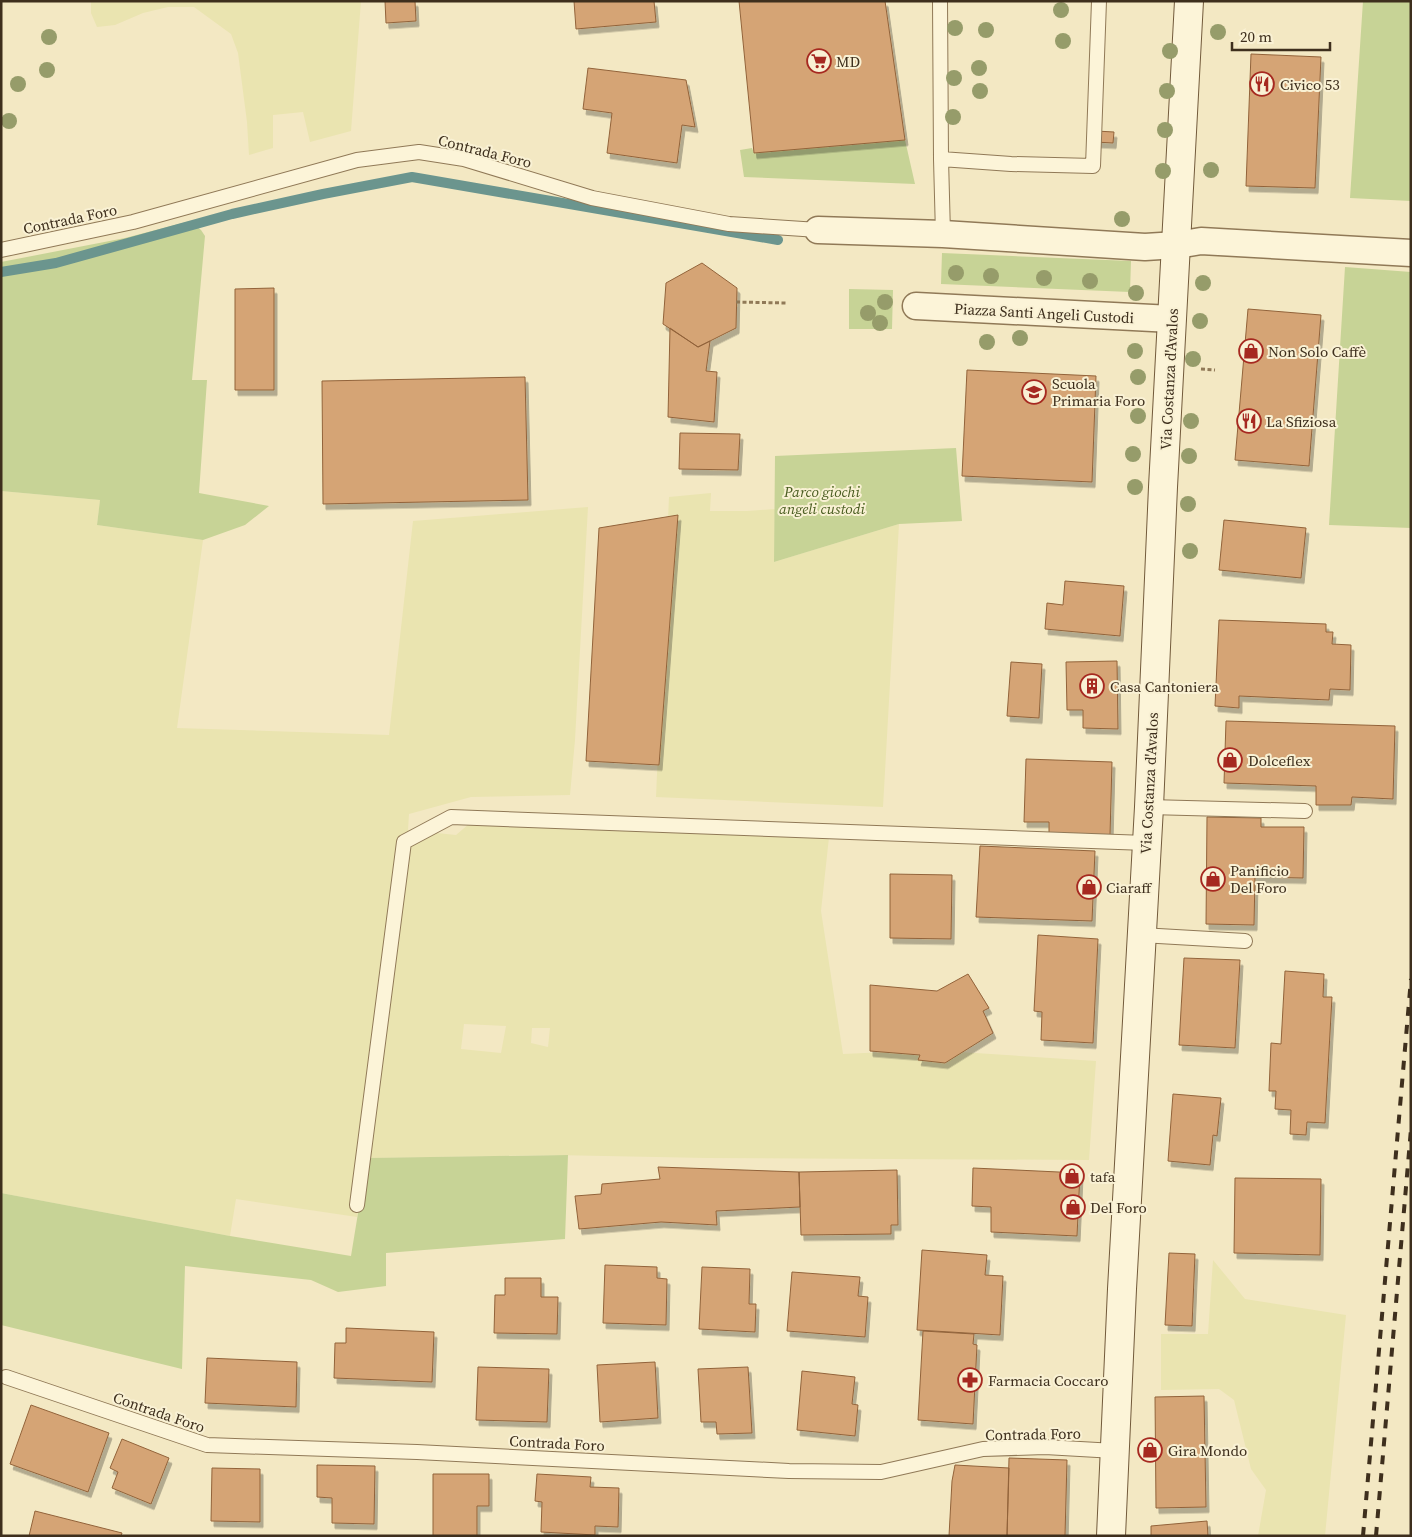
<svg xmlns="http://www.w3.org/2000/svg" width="1412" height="1537" viewBox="0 0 1412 1537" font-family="'Source Serif 4',serif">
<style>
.farmland{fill:#eae4b0;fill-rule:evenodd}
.green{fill:#c7d396}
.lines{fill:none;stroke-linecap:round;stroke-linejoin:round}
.stream{stroke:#6b958e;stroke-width:10}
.building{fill:#d5a475;stroke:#92633a;filter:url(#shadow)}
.service-casing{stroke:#907957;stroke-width:16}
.minor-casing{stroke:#907957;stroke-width:29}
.secondary-casing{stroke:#725a3b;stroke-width:30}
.path{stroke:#907957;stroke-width:3;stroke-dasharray:4 2.5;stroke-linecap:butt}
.service{stroke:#fcf4d8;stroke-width:14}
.minor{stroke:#fcf4d8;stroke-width:26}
.secondary{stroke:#fcf4d8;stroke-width:28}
.rail{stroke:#3e2f1d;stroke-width:4;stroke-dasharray:9 9;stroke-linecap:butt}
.tree{fill:#969c6a}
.labels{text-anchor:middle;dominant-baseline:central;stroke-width:4;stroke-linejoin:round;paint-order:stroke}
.poi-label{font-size:15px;fill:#3e2f1d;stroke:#f9f1d4;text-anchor:start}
.street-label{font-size:15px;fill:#3e2f1d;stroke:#f9f1d4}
.park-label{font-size:15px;font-style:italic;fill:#4a5d21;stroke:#f9f1d4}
</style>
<defs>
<filter id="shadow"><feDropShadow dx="3" dy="5.5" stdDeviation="0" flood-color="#0004"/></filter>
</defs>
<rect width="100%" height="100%" fill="#f3e8c3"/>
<path class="farmland" d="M91,1h270l-10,130 -41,11 -7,-30 -30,3v33l-24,7 -2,-33 -9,-69 -7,-19 -37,-27h-26l-25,6 -28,12 -18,2 -6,-14z
M1,491l99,9 -3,25 106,15 -26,188 212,7 24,-214 175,-14 -13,233 -5,55 -99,2 -62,17 -1,16 48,5 27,-23 347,16 -9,83 22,143 86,-4 167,11 -7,99 -382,-2 -153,-3 -187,3 -10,59 -121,-18 -6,37 -229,-43zM464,1024l42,2 -5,27 -40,-4zM532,1028h18l-2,19 -17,-4z
M711,493l-1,18h37l28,-2 -1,53 125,-38 -16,283 -227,-10 13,-300z
M1213,1260l32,39 101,16 -21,221h-67l8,-46 -15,-21 -17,-69 -15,-11 -58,1v-56h47z"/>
<path class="green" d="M1363,1h48v200l-61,-3z
M905,140l10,44 -171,-7 -4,-27 12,-2 2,5 8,-1z
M190,221l11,9 4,6 -13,144h15l-8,113 70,13 -24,19 -42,15 -106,-15 3,-25 -99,-9v-229l124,-24z
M942,253l189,8 -1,31 -189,-8z
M1345,267l66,5v256l-82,-3z
M849,289l44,1 -1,39h-43z
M956,448l6,73 -63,3 -125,38 1,-106z
M568,1155l-3,84 -179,14v33l-48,6 -27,-12 -126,-14 -3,103 -181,-44v-132l229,43 121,20 16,-98z"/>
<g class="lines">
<path class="stream" d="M1,272l55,-9 176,-49 91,-20 89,-17 366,63"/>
</g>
<path class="building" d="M385,1h30l1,20 -30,2z
M574,1h80l2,21 -80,7z
M739,1h146l20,139 -151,13z
M1251,54l70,3 -6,131 -69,-2z
M588,68l98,12 9,47 -13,-2 -5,38 -70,-10 5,-40 -29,-4z
M1096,131l18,1 -1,11 -18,-1z
M702,263l35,25 -1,40 -38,19 -35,-23 3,-41z
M274,288v102h-39v-101z
M1248,309l73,6 -12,151 -74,-6z
M670,328l28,19 12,-6 -4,30 11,1 -3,50 -46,-5z
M967,370l129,6 -4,106 -130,-6z
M525,377l3,123 -205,4 -1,-123z
M680,433l60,1 -2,36 -59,-1z
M678,515l-19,250 -73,-4 13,-233z
M1224,520l82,8 -5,50 -82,-8z
M1065,581l59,5 -4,50 -75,-7 2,-26 16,2z
M1219,620l107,4v8h7l-1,12 19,1 -1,45 -20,-1 -1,11 -90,-4v12l-24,-2z
M1117,661l1,68 -35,-1v-18h-16l-1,-48z
M1011,662l31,2 -3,54 -32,-2z
M1226,721l169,5 -2,73 -41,-2 -1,8h-35v-19l-92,-3z
M1026,759l86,3 -2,73 -61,-2v-11h-25z
M1207,817l54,1v9h43l-1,51 -48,-1 -1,48 -48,-1z
M980,846l115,5 -3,70 -116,-4z
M890,874l62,1 -1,64 -61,-1z
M1038,935l60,4 -5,104 -52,-3 1,-28 -8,-1z
M1184,958l56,2 -5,88 -56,-3z
M1285,971l39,3 -1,23h9l-7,126 -18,-1 -1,13 -16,-1 1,-24 -16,-1 1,-18h-7l2,-48 10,1z
M968,974l21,34 -6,3 10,22 -48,30 -27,-3 2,-5 -50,-4v-66l67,6z
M1173,1094l48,4 -4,38 -4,-1 -3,30 -42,-4z
M658,1167l141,5 1,35 -84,4 1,14 -56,-3 -82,7 -4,-33 26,-2 1,-10 58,-5z
M973,1168l107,5 -3,63 -86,-4v-25l-19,-1z
M897,1170l1,55h-7v9l-90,1 -2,-63z
M1235,1178l86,1 -1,76 -86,-2z
M922,1250l65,5 -2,20 18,1 -3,59 -83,-5z
M1169,1253l26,1 -3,72 -27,-1z
M605,1265l52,2v11l10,1 -1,46 -63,-2z
M702,1267l48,2 -1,35h7l-1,28 -56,-3z
M792,1272l68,5 -2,19 10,1 -3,40 -78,-6z
M505,1278h36v19h17l-1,37 -63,-1 1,-38h10z
M346,1328l88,4 -2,50 -98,-4 1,-35h11z
M923,1331l51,3 -1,10 4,1 -4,79 -55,-4z
M207,1358l90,4 -1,45 -91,-4z
M655,1362l3,56 -58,4 -3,-57z
M478,1367l71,2 -2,53 -71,-2z
M748,1367l4,66 -35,1 -1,-12h-15l-3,-53z
M802,1371l53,6 -3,27 6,1 -3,31 -58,-6z
M1204,1396l2,111 -50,1 -1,-111z
M31,1405l78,28 -21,59 -78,-28z
M122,1439l47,19 -18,46 -39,-16 6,-16 -8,-4z
M1009,1458l58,2 -2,76h-58z
M317,1465l58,1 -1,58 -42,-1v-25l-15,-1z
M955,1465l54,3 -2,68h-58l3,-55z
M212,1468l48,1v53l-49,-1z
M433,1474h56v32h-12v30h-44z
M537,1474l54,3 -1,10 29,1 -1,39 -23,-1v9l-54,-3 1,-30 -7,-1z
M35,1511l87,22 -1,3h-92z
M1207,1521l1,15h-57v-10z"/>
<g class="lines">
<g class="service-casing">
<path id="service" d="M940,1l1,158 70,5 82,2 6,-165
M941,159l2,75
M1,250l132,-28 224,-62 62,-8 45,7 128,39 137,26 89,6
M1149,807l156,4
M1141,935l104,6
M357,1205l47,-363 47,-25 695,26
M6,1377l201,68 210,7 372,19 92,1 102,-23 62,-2 70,4"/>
</g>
<g class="minor-casing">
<path id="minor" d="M818,230l125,4 202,13 32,-2 24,-4 210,12
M916,306l256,13"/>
</g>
<g class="secondary-casing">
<path id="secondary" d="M1111,1536l11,-247 27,-482 14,-320 26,-486"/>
</g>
<path class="path" d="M736,302l51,1
M1201,369l14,1"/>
<use href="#service" class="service"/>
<use href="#minor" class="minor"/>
<use href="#secondary" class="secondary"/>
<path class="rail" d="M1363,1536l48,-557
M1376,1536l35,-407"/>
</g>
<g class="tree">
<circle cx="1061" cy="10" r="8"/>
<circle cx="955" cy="28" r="8"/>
<circle cx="986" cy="30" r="8"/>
<circle cx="1218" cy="32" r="8"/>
<circle cx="49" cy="37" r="8"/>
<circle cx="1063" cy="41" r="8"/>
<circle cx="1170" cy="51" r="8"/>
<circle cx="979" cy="68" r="8"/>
<circle cx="47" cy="70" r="8"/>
<circle cx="954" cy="78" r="8"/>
<circle cx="18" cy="84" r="8"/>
<circle cx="980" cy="91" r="8"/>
<circle cx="1167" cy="91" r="8"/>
<circle cx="953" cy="117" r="8"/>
<circle cx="9" cy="121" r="8"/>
<circle cx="1165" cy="130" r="8"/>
<circle cx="1211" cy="170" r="8"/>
<circle cx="1163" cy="171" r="8"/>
<circle cx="1122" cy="219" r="8"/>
<circle cx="956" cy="273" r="8"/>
<circle cx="991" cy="276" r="8"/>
<circle cx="1044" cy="278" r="8"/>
<circle cx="1090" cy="281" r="8"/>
<circle cx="1203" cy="283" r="8"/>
<circle cx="1136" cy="293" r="8"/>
<circle cx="885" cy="302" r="8"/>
<circle cx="868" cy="313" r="8"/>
<circle cx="1200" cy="321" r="8"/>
<circle cx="880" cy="323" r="8"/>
<circle cx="1020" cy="338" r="8"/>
<circle cx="987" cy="342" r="8"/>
<circle cx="1135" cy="351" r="8"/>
<circle cx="1193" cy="359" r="8"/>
<circle cx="1138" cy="377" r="8"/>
<circle cx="1138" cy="416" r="8"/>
<circle cx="1191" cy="421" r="8"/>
<circle cx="1133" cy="454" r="8"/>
<circle cx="1189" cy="456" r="8"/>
<circle cx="1135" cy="487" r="8"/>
<circle cx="1188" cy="504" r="8"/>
<circle cx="1190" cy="551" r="8"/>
</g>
<defs>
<g id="supermarket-ring" transform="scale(1.25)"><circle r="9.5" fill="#f9f1d4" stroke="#a62920" stroke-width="1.5"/><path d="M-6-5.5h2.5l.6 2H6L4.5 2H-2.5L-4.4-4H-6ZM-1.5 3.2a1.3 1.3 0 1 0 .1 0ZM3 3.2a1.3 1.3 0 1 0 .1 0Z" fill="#a62920"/></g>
<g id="restaurant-ring" transform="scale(1.25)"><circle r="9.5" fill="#f9f1d4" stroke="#a62920" stroke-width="1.5"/><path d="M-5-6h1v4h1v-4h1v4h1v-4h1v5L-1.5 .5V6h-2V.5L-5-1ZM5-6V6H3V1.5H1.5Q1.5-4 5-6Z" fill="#a62920"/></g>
<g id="shop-ring" transform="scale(1.25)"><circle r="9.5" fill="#f9f1d4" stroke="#a62920" stroke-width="1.5"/><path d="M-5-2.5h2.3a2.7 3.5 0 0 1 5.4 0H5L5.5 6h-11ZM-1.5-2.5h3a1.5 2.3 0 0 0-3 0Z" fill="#a62920"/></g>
<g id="school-ring" transform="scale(1.25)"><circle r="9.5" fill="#f9f1d4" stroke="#a62920" stroke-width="1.5"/><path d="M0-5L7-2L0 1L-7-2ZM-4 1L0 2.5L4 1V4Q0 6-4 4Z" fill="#a62920"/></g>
<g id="building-ring" transform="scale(1.25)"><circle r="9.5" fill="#f9f1d4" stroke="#a62920" stroke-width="1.5"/><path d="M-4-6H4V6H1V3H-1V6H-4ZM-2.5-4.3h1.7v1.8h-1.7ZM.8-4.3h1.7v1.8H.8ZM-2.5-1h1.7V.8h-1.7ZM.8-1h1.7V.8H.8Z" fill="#a62920"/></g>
<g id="pharmacy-ring" transform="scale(1.25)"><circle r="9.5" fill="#f9f1d4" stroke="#a62920" stroke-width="1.5"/><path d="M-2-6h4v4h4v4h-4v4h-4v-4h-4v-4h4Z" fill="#a62920"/></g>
</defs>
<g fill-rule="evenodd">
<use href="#supermarket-ring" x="819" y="61"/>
<use href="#restaurant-ring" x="1262" y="84"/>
<use href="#shop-ring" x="1251" y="351"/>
<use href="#school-ring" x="1034" y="392"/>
<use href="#restaurant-ring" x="1249" y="421"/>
<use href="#building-ring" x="1092" y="686"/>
<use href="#shop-ring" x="1230" y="760"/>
<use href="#shop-ring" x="1213" y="879"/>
<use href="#shop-ring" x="1089" y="887"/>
<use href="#shop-ring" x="1072" y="1176"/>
<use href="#shop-ring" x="1073" y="1207"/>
<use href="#pharmacy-ring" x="970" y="1380"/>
<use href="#shop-ring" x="1150" y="1450"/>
</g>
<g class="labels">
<g class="poi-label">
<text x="836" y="61">MD</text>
<text x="1280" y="84">Civico 53</text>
<text x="1268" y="351">Non Solo Caffè</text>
<text x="1052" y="383">Scuola<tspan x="1052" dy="17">Primaria Foro</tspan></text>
<text x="1266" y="421">La Sfiziosa</text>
<text x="1110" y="686">Casa Cantoniera</text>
<text x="1248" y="760">Dolceflex</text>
<text x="1230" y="870">Panificio<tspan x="1230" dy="17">Del Foro</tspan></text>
<text x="1106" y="887">Ciaraff</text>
<text x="1090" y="1176">tafa</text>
<text x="1090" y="1207">Del Foro</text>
<text x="988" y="1380">Farmacia Coccaro</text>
<text x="1168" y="1450">Gira Mondo</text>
</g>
<g class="street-label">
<text transform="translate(485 151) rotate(14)">Contrada Foro</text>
<text transform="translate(70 219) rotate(-12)">Contrada Foro</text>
<text transform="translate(1044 313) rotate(3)">Piazza Santi Angeli Custodi</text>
<text transform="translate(1169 379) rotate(-87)">Via Costanza d'Avalos</text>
<text transform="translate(1149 783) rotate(-87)">Via Costanza d'Avalos</text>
<text transform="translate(159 1412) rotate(19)">Contrada Foro</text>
<text transform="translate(1033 1434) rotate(-1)">Contrada Foro</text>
<text transform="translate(557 1443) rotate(3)">Contrada Foro</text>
</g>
<g class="park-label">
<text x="822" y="491">Parco giochi<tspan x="822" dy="17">angeli custodi</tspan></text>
</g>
</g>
<rect width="1412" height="1537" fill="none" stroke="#3e2f1d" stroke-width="5"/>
<path d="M1232 42v8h98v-8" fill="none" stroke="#3e2f1d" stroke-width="2.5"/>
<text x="1240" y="42" font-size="15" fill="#3e2f1d" stroke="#f9f1d4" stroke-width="4" paint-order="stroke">20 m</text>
</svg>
